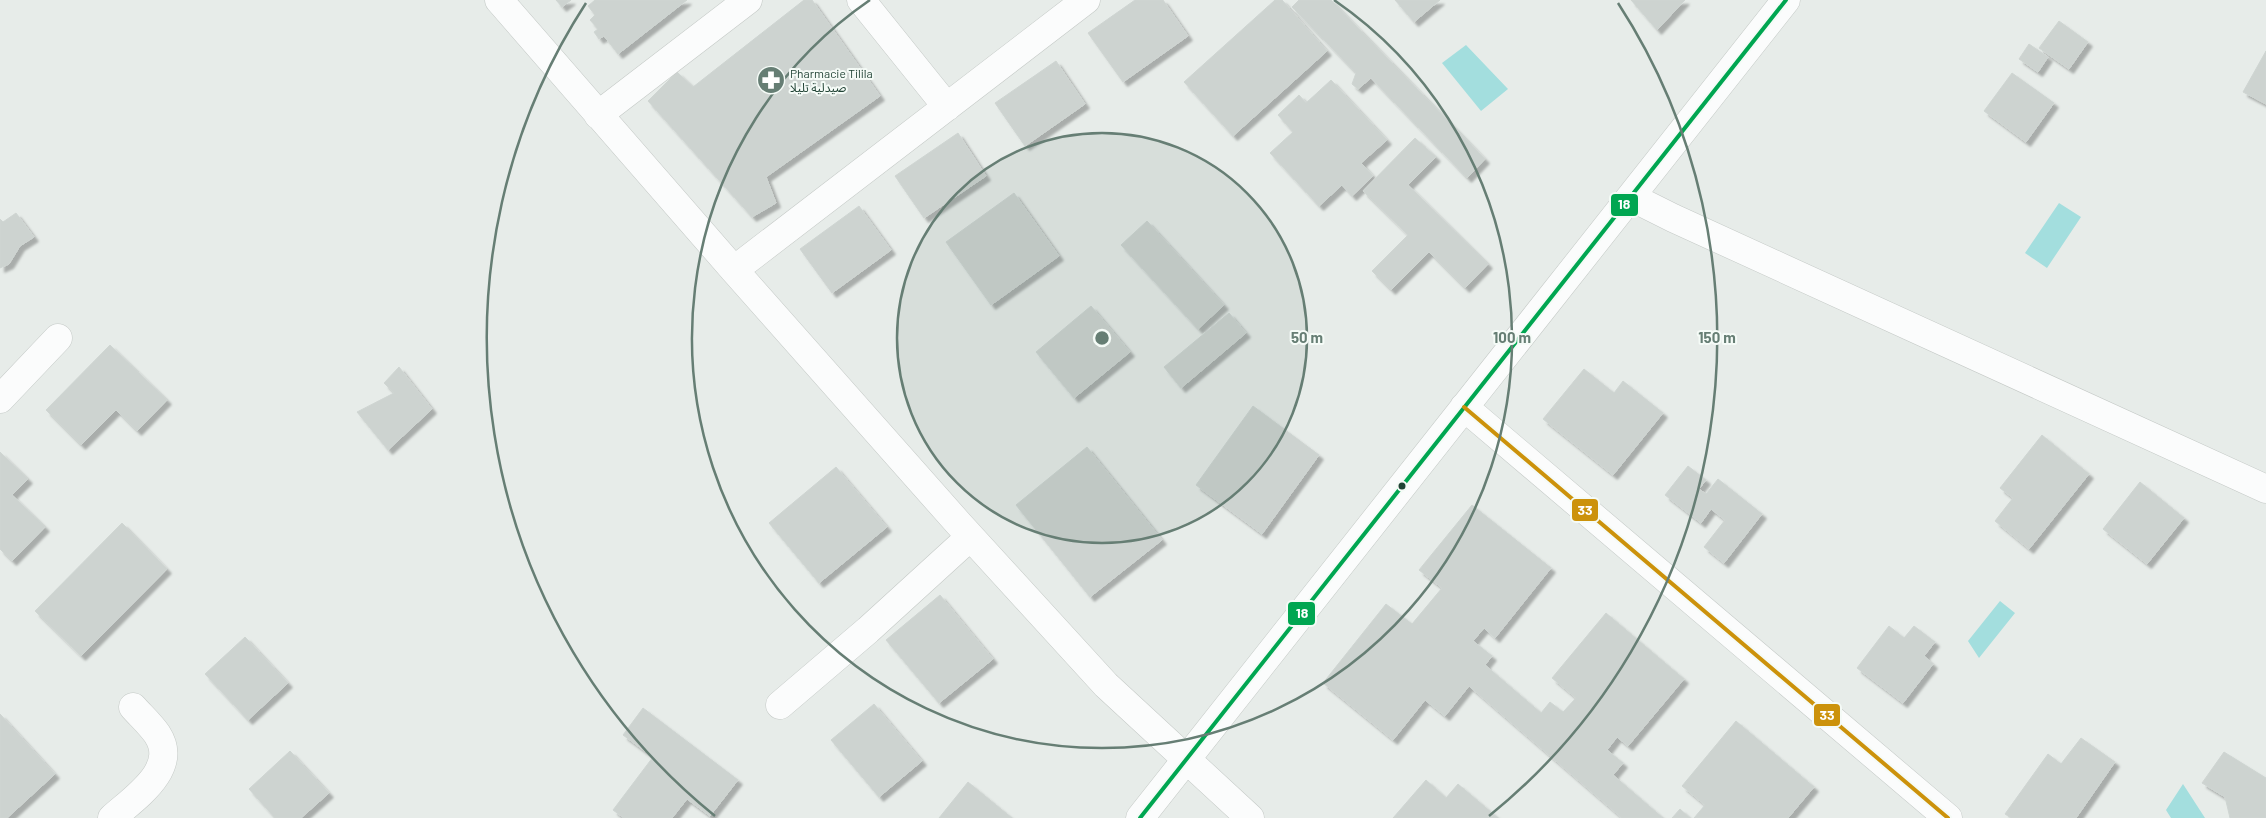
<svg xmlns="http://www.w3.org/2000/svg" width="2266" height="818" viewBox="0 0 2266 818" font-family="Barlow,'Noto Sans Arabic',sans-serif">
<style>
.water{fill:#a3dede}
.building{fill:#cdd3d0;stroke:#cfd5d2;filter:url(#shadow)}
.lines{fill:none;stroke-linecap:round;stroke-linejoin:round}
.minor-casing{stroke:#c4c9c6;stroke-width:29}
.minor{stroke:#fbfcfc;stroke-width:28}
.bus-1-casing{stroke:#f5fbf7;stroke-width:8}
.bus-2-casing{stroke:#f5fbf7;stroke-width:8}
.bus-1{stroke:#00a651;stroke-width:4}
.bus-2{stroke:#cc920b;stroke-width:4}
.ring{fill:none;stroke:#667e74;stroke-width:2.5}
.bus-dot{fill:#214335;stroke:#f5fbf7;stroke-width:2}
.labels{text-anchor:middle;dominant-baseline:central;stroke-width:4;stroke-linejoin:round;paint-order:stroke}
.poi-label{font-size:12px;fill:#214335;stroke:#f5fbf7;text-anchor:start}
.centre{fill:#667e74;stroke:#f5fbf7;stroke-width:2.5}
.ring-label{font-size:15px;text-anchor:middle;font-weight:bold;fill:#667e74;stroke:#f5fbf7;stroke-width:4;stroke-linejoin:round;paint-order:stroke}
.line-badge{stroke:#f5fbf7;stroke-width:2}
.badge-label{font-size:14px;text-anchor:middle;font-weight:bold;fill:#fff}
</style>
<defs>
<filter id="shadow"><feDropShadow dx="4.5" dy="4.5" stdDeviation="1" flood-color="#0004"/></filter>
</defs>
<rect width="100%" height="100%" fill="#e7ece9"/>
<path class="water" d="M1466,45l42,44 -27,22 -39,-48z
M2059,203l22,14 -34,51 -22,-15z
M2000,601l15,12 -36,45 -11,-17z
M2183,784l22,34h-34l-5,-8z"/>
<path class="building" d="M556,0h15l-9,7z
M595,0h92l-69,54 -14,-18 -5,3 -5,-7 4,-3 -8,-9 5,-5 -7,-9z
M804,0h8l68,96 -114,81 10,26 -24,14 -104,-116 29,-29 16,15z
M1135,0h28l25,36 -65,46 -35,-49z
M1275,0h7l45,51 -94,85 -49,-54z
M1299,0h32l154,159 -18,19 -96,-100 -13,11 -6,-5 4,-11 -64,-66z
M1395,0h45l-26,22z
M1631,0h54l-28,30z
M2059,21l29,21 -19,27 -30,-21z
M2029,44l19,13 -10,15 -19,-13z
M2266,51v53l-23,-12z
M1056,61l29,43 -60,42 -30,-43z
M2012,73l42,30 -28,39 -42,-31z
M1331,80l56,60 -26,23 12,13 -21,20 -10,-11 -23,21 -49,-53 23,-21 -15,-17 21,-20 7,8z
M958,133l28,43 -62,42 -29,-42z
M1415,138l21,19 -28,28 80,79 -23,24 -36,-36 -38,38 -19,-19 36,-36 -45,-44z
M1014,193l45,63 -68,49 -45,-63z
M859,206l32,44 -59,43 -32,-44z
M16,213l18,24 -14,9 -11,18 -9,4v-49l3,3z
M1147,221l77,84 -26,24 -77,-84z
M1091,306l39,46 -56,46 -38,-46z
M1229,313l17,20 -65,55 -17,-21z
M110,345l57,55 -30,31 -21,-21 -35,35 -35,-35z
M399,367l33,42 -44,41 -31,-38 37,-19 -10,-10z
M1584,369l30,24 9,-12 40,32 -50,62 -70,-56z
M1253,406l66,49 -57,79 -66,-49z
M2042,435l47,39 -60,75 -34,-28 18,-23 -13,-10z
M1087,447l75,93 -72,57 -74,-92z
M0,452l28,27 -16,16 33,32 -33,34 -12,-12z
M1688,466l18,14 -7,9 7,5 12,-15 44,35 -38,49 -20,-16 21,-27 -14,-11 -10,14 -36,-28z
M836,467l51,60 -68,56 -50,-60z
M2140,482l44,36 -37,46 -44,-35z
M1472,505l79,63 -56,70 -11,-10 -11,13 19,15 -7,9 56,48 9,-11 13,10 13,-14 -24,-20 54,-65 78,66 -56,67 -11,-9 -10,13 16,13 -10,12 50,43h-41l-153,-132 -24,30 -20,-16 -32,40 -70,-57 63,-79 26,20 30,-36 -23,-18z
M122,523l45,46 -86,87 -46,-45z
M940,595l53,64 -54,44 -53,-63z
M1889,626l15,12 10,-12 21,16 -11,14 9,8 -30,39 -46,-35z
M245,637l43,46 -40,37 -43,-46z
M874,704l48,57 -43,36 -48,-57z
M643,708l95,72 -28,36 -23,-17 -15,19h-48l-11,-8 40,-53 -30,-22z
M0,714l55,60 -48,44h-7z
M1736,721l78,66 -26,31h-94l11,-13 -23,-19z
M2081,738l34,24 -39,56h-65l-6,-4 43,-60 13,10z
M290,751l39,42 -28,25h-26l-26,-29z
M2224,752l42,26v40h-36l-5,-21 -23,-14z
M1426,780l20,18 12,-14 40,34h-105z
M968,782l44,36h-73z
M1680,809l10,9h-18z"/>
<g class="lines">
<g class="minor-casing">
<path id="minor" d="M499,0l235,270 224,253 148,162 144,133
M861,0l86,107
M598,115l150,-115
M1631,197l42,21 593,271
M734,270l352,-270
M0,399l58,-61
M1464,407l484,411
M780,705l88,-75 102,-93
M112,818c22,-20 68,-49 45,-84 -7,-10 -16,-18 -24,-27
M1140,818l646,-818"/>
</g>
<use href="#minor" class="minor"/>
<g class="bus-1-casing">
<path id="bus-1" d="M1140,818l646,-818"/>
</g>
<g class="bus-2-casing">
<path id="bus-2" d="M1464,407l484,411"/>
</g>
<use href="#bus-1" class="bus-1"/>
<use href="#bus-2" class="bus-2"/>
</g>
<circle cx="1102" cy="338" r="205" fill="#667e74" fill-opacity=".12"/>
<g class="ring">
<circle cx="1102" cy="338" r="205"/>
<path d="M1334 0A410 410 0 1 1 870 0"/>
<path d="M715 816A615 615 0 0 1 586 3M1618 3A615 615 0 0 1 1489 816"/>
</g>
<defs>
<g id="pharmacy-disc" transform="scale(1.4375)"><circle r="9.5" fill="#667e74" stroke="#f5fbf7"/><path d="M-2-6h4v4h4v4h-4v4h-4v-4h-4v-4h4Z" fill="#fff"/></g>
</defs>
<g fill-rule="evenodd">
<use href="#pharmacy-disc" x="771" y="80"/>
</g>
<circle class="bus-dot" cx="1402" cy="486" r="4.5"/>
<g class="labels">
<g class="poi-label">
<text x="790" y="73">Pharmacie Tilila<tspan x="790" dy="14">صيدلية تليلا</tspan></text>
</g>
</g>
<circle cx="1102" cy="338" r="8" class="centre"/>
<g class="ring-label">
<text x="1307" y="343">50 m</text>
<text x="1512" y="343">100 m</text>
<text x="1717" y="343">150 m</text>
</g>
<g class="line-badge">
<rect x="1610" y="193" width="29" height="24" rx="5" fill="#00a651"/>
<rect x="1571" y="498" width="28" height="24" rx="5" fill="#cc920b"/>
<rect x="1287" y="601" width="29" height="25" rx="5" fill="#00a651"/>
<rect x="1813" y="703" width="28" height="24" rx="5" fill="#cc920b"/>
</g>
<g class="badge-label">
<text x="1624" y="209">18</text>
<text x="1585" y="515">33</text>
<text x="1302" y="618">18</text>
<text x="1827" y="720">33</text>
</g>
</svg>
